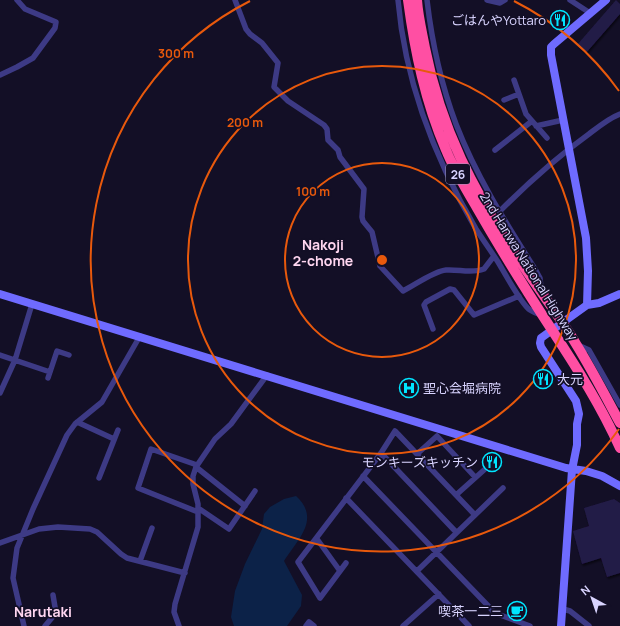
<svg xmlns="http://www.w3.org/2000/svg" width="620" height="626" viewBox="0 0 620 626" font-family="Manrope,'Noto Sans JP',sans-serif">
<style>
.water{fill:#0c2248}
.building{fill:#241b47;filter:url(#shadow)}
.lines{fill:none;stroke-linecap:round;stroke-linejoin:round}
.street{stroke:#3d3a85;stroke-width:5.5}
.secondary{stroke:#6f6bff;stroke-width:8}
.highway{stroke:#ff4fa3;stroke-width:10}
.ring{fill:none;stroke:#e8590c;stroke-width:2}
.labels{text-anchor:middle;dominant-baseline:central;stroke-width:3.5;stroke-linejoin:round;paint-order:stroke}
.shield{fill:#130f26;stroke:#9e99be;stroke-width:1}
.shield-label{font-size:12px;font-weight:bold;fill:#d9d4ff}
.poi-label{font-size:13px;fill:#d9d4ff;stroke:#130f26;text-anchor:end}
.street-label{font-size:13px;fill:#d9d4ff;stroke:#130f26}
.neighbourhood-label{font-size:14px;font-weight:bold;fill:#ffd6f0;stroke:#130f26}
.centre{fill:#e8590c;stroke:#130f26;stroke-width:2}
.ring-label{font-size:12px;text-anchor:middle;font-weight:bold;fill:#e8590c;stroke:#130f26;stroke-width:3.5;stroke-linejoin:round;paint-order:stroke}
</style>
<defs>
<filter id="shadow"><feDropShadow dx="1" dy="2" stdDeviation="1" flood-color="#0009"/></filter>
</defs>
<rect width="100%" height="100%" fill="#130f26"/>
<path class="water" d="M296,496c25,23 2,43 -12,65l18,34 -1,11 -14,20h-53l-3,-9 4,-26 10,-27 17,-35 2,-15 6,-7 14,-8z"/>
<path class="building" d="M616,0l4,4v10l-34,39 -9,-8z
M614,499l6,4v70l-13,4 -6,-19 -19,6 -9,-33 16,-5 -5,-18z"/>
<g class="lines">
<path class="street" d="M235,0l11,29 4,5 12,9 16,20 -4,24 14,14 36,24 3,4 1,11 10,10 2,7 24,32 -2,28 1,4 9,11 8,34 23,25c12,-6 31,-20 43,-21 13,-1 25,4 38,-1l10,-13
M398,0c7,81 37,159 78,229 7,11 15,22 22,33 6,10 24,43 32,48 3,2 8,4 11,5
M427,0c5,43 14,84 29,124 20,52 50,99 79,145l5,9 1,10
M487,0l13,3 5,-3
M570,0l20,13
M0,75l17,-8 16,-9 22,-30 1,-6 -31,-13 -8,-9
M514,80l12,34 21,24
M504,100l15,-6
M536,126l27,-6
M495,150l37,-29
M500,211c28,-28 57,-54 89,-77 9,-7 20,-16 31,-20
M433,329l-9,-24 2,-3 24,-13 4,1 20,25 45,-19
M578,345l11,5 31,55
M0,355l50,17
M48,378l9,-27 12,4
M0,393l15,-33 17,-56
M77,422l37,17
M381,453l75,79
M417,454l20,-18 38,41
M197,465l-46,-16 -13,39 60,24
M196,467l49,39
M363,476l132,137 35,13
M99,478l19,-48
M456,495l28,-25
M346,498l123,128
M198,508l31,21 26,-38
M317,539l23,32
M0,543l39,-14 19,-2 32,2 7,3 24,22 6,4 58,15
M140,561l12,-33
M346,563l-26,35 -22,-36 83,-109 14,-22 80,84
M417,571l86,-83
M563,609l7,2 19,15
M24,626l-11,-48 4,-30 16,-39 34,-74 8,-11 27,-22 38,-66
M45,626l11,-13 -3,-18
M179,626l-5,-14 1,-8 23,-77v-23l-5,-20v-8l3,-9 19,-28 16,-15 36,-49
M306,626l3,-4 5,4
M403,626l36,-32"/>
<path class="secondary" d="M0,294l566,174 20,3 16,5 18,10
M587,305l1,-34 -2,-33 -35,-183v-8l3,-3 52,-44
M561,626l11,-156 5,-25v-21l2,-10 -3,-13 -35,-54 -1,-4 1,-5 46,-33 12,-2 21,-9"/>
<path class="highway" d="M408,0c7,52 17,101 38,150 8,20 20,39 31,58 24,42 49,82 75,122 25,38 49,76 68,118
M417,0c1,16 5,32 8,48 16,82 49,144 95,213 18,28 39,54 56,83 16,26 30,53 44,79"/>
</g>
<g class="ring">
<circle cx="382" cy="260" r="97"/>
<circle cx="382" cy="260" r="194"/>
<path d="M619 429A291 291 0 1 1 250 1M514 1A291 291 0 0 1 619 91"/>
</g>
<defs>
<g id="restaurant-ring" transform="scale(1)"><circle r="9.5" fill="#130f26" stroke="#00e5ff" stroke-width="1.5"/><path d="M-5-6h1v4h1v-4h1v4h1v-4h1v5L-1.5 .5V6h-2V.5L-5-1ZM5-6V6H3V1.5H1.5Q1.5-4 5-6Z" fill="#00e5ff"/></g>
<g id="hospital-ring" transform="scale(1)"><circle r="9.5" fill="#130f26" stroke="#00e5ff" stroke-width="1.5"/><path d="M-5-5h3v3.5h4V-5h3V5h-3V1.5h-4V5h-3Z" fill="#00e5ff"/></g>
<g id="cafe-ring" transform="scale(1)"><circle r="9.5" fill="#130f26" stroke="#00e5ff" stroke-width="1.5"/><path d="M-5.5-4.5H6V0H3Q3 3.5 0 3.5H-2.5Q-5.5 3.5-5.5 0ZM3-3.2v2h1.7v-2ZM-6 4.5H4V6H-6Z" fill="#00e5ff"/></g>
</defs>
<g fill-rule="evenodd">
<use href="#restaurant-ring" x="560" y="20"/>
<use href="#restaurant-ring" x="543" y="379"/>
<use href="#hospital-ring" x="409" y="388"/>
<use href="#restaurant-ring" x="492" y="462"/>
<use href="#cafe-ring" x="517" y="611"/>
</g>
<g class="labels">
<rect class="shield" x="446" y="164" width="24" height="20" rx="3"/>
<g class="shield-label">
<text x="458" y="174">26</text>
</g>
<g class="poi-label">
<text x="546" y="20">ごはんやYottaro</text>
<text x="557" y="379" text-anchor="start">大元</text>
<text x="423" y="388" text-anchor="start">聖心会堀病院</text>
<text x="478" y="462">モンキーズキッチン</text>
<text x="503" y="611">喫茶一二三</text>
</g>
<g class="street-label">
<text transform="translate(529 266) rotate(58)">2nd Hanwa National Highway</text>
</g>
<g class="neighbourhood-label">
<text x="323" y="244">Nakoji<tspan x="323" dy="16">2-chome</tspan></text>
<text x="43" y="611">Narutaki</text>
</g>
</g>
<circle cx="382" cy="260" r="6" class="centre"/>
<g class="ring-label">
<text x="176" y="58">300 m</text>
<text x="245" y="127">200 m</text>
<text x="313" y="196">100 m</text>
</g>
<g transform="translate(592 598) rotate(320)" stroke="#130f26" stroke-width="3" paint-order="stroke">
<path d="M0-3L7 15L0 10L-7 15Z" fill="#d9d4ff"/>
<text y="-6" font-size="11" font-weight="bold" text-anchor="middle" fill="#d9d4ff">N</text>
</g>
</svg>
